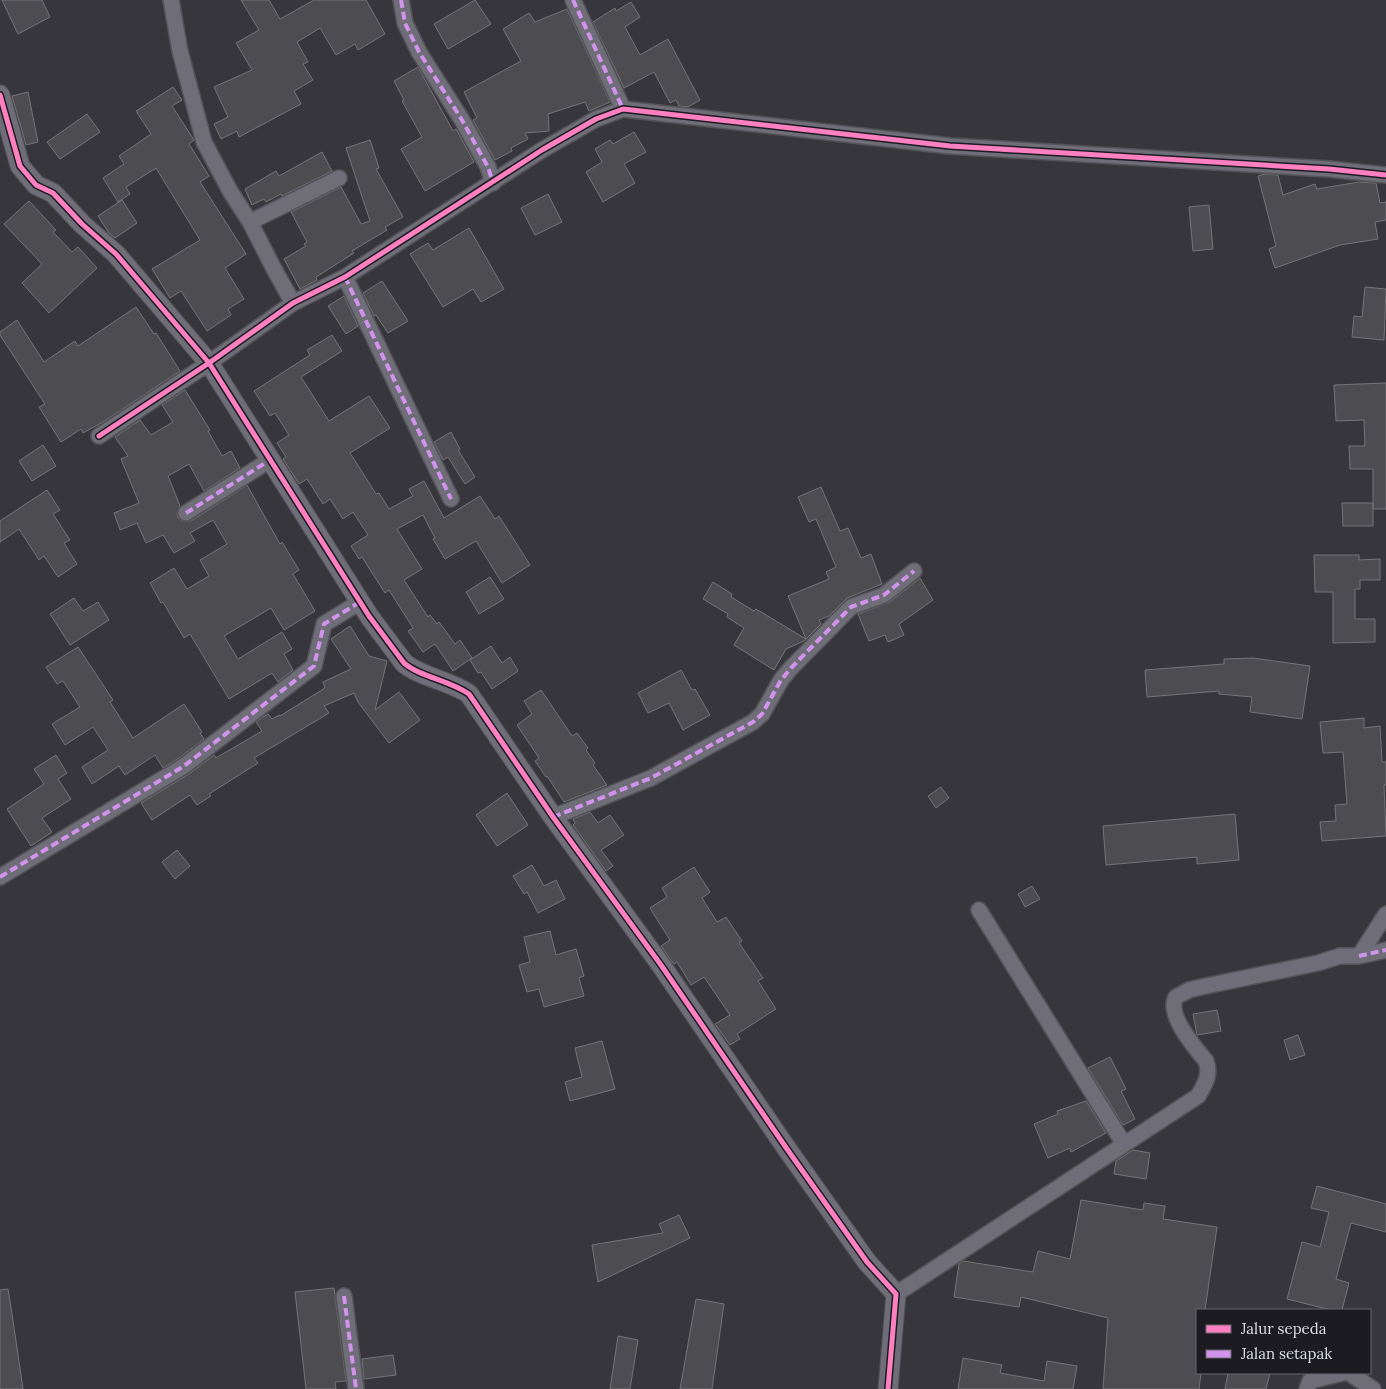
<svg xmlns="http://www.w3.org/2000/svg" width="1386" height="1389" viewBox="0 0 1386 1389" font-family="Lora,serif">
<style>
.building{fill:#4c4c51;stroke:#747479}
.lines{fill:none;stroke-linecap:round;stroke-linejoin:round}
.minor-casing{stroke:#525257;stroke-width:18}
.tertiary-casing{stroke:#525257;stroke-width:21}
.minor{stroke:#6e6d78;stroke-width:15}
.tertiary{stroke:#6e6d78;stroke-width:19}
.quiet{stroke:#d193ec;stroke-width:4;stroke-dasharray:8 4;stroke-linecap:butt}
.cycleway-casing{stroke:#1b1b21;stroke-width:8}
.cycleway{stroke:#ff80c0;stroke-width:5}
</style>
<rect width="100%" height="100%" fill="#36363c"/>
<path class="building" d="M2,0h40l8,17 -32,17z
M241,0h28l11,19 34,-19h52l19,34 -27,16 -3,-6 -19,11 -16,-27 -23,14 11,20 -5,2 10,16 -19,11 7,13 -62,33 -2,-6 -16,8 -7,-15 14,-7 -14,-30 38,-17 -16,-27 23,-13z
M475,0l16,24 -43,25 -14,-25z
M631,2l9,15 -15,10 15,28 28,-16 32,61 -12,7 -9,-1 -3,-6 -6,3 -16,-31 -30,16 -31,-66 22,-14 1,3z
M567,9l43,93 -21,9 -4,-9 -37,12 1,17 -24,2 3,6 -17,9 1,3 -17,9 -22,-40 4,-2 -13,-26 57,-31 -18,-32 26,-16 6,9z
M418,67l35,64 3,-2 18,33 -49,29 -24,-42 21,-12 -20,-36 2,-1 -10,-19z
M173,87l9,13 -10,6 22,34 -5,4 20,32 -9,6 46,72 -21,14 19,31 -16,10 3,6 -24,16 -26,-40 -11,7 -18,-29 48,-29 -44,-72 -30,19 4,7 -12,8 -15,-24 21,-14 -5,-8 32,-22 -15,-23z
M28,92l10,50 -12,3 -14,-49z
M87,114l13,18 -40,27 -13,-17z
M634,132l12,20 -22,12 11,19 -32,19 -17,-30 16,-10 -7,-13 15,-9 3,4z
M370,140l9,28 -3,1 27,48 -18,10 2,3 -35,21 2,2 -38,24 1,3 -17,9 -16,-30 22,-13 -2,-2 3,-2 -16,-30 50,-25 20,37 9,-3 -24,-73z
M322,152l10,19 -50,25 -1,-2 -15,8 -2,-3 -12,6 -7,-16 31,-18 3,5z
M1264,174l14,1 5,20 32,-11 2,5 42,-7 17,1 4,20 6,-1v18l-11,2 3,17 -38,6 -65,23 -6,-19 7,-3 -18,-70z
M548,194l14,28 -27,13 -14,-27z
M122,200l15,23 -22,15 -6,-5 -11,-17z
M29,201l27,29 -3,2 19,20 6,-5 19,21 -48,45 -27,-30 20,-19 -38,-40z
M1209,205l4,44 -20,2 -4,-44z
M469,228l35,61 -23,13 -8,-13 -30,18 -33,-53 18,-11 5,7z
M382,281l26,40 -20,12 -12,-18 -2,1 -11,-23z
M1365,287l21,2 -2,51 -32,-3 2,-21 8,1z
M344,296l14,30 -12,8 -18,-28z
M136,307l18,27 2,-1 24,38 -77,51 -20,11 -2,-4 -20,13 -22,-35 6,-3 -45,-69v-3l17,-12 27,42 31,-21 3,5z
M332,335l10,16 -41,26 28,44 40,-25 21,32 -40,25 26,41 3,-1 10,16 24,-13 -4,-7 15,-8 20,37 36,-22 15,23 4,-3 31,49 -28,18 -26,-42 -31,18 -12,-20 2,-1 -12,-23 -26,14 25,40 -18,11 24,37 2,-2 7,9 2,-2 16,22 5,-4 12,18 -19,13 -18,-27 -12,8 -15,-21 5,-3 -24,-38 -4,3 -23,-36 -3,2 -8,-13 17,-11 -15,-23 -10,7 -13,-20 -7,5 -16,-25 -8,5 -16,-25 3,-2 -9,-14 12,-8 -14,-22 -5,3 -16,-25 56,-36 -3,-5z
M1386,383v126h-13v-40h-23l-1,-23h16l-1,-26 -28,1 -2,-36z
M185,390l25,40 -2,1 14,25 9,-5 9,17 -36,23 -15,-27 -21,12 12,30 -3,7 1,5 4,3h9l56,-36 33,59 2,-2 17,28 -6,4 22,37 -31,19 -13,-22 -47,28 14,23 44,-27 10,17 -8,5 9,16 -15,12 -6,-9 -43,26 -39,-65 -6,4 -21,-36 -2,1 -11,-20 24,-15 13,21 22,-13 -9,-16 27,-16 -14,-24 -23,13 5,8 -21,12 -11,-18 -17,8 -9,-20 -17,7 -6,-17 25,-10 -18,-44 7,-3 -13,-19 25,-17 11,15 22,-13 -11,-17z
M451,432l9,17 -2,1 17,27 -10,7 -17,-27 -5,3 -9,-18z
M43,445l13,21 -24,15 -13,-20z
M821,487l19,44 8,-3 13,30 10,-4 11,30 -35,14 -18,18 -10,4 2,4 -17,17 -18,8 -12,21 -40,-25 10,-17 -17,-11 1,-3 -25,-15 10,-17 19,12 -1,3 23,14 2,-2 50,30 -18,-43 41,-17 -3,-7 10,-5 -20,-48 -7,3 -11,-25z
M47,490l13,20 -7,4 17,26 -6,3 13,21 -19,13 -14,-21 -5,4 -20,-31 -19,13v-21z
M1342,503h31v23h-30z
M1314,555h45v5l21,-1v21h-20v9h-5v30h20v23l-42,1v-51h-18z
M490,577l14,22 -25,15 -13,-22z
M920,578l13,22 -34,24 5,11 -16,7 -3,-7 -16,6 -11,-27 32,-12z
M74,598l9,13 15,-9 11,18 -39,25 -20,-31z
M350,626l19,30 18,5 -12,49 24,-18 21,28 -31,23 -31,-41 -4,-9 -30,13 5,7 -75,45 4,5 -49,31 2,2 -14,9 -7,-10 -38,25 -11,-17 48,-29 25,-19 2,3 46,-27 -6,-9 7,-5 5,-3 4,5 7,-4 1,1 45,-28 -2,-6 28,-13 -20,-30z
M491,646l11,17 8,-6 8,14 -26,18 -11,-17 -3,1 -8,-13z
M78,647l35,53 -3,2 23,36 51,-34 18,28 -2,1 4,6 -25,19 -16,10 -8,-13 -30,20 -6,-9 -27,18 -10,-17 26,-17 -15,-23 -28,18 -13,-21 28,-17 -17,-26 -6,3 -11,-17z
M1253,658l57,8 -8,53 -52,-7 2,-15 -33,-3v-3l-72,6 -2,-27 79,-6v-5z
M681,670l11,20 3,-1 15,26 -27,15 -14,-27 -21,10 -10,-20z
M541,690l31,46 5,-3 11,15 -2,2 9,13 -2,2 14,20 -43,17 -17,-26 -1,1 -11,-16 4,-3 -22,-33 15,-11 -8,-13z
M1364,718v10l16,-2 2,36h4v23h-2l2,51 -64,5 -2,-19 16,-1 -1,-16 12,-1 -4,-52 -20,1 -3,-31z
M56,755l11,18 -9,6 13,20 -29,19 10,14 -21,14 -24,-37 37,-25 -10,-15z
M941,787l8,11 -13,10 -8,-12z
M507,793l21,32 -31,21 -21,-31z
M590,812l8,11 12,-8 14,20 -23,15 12,16 -7,5 -33,-46 2,-2 -2,-4z
M1235,814l4,46 -42,4v-7l-91,8 -3,-39z
M177,850l13,16 -15,13 -13,-17z
M532,865l12,21 12,-6 9,19 -27,14 -11,-21 -3,2 -11,-18z
M694,867l16,25 -8,6 15,24 9,-5 16,24 -3,2 24,35 -5,3 18,28 -39,25 3,5 -10,6 -15,-21 15,-9 -26,-38 -13,8 -14,-23 -3,2 -13,-18 9,-6 -20,-32 17,-11 -5,-9z
M1032,886l8,13 -15,8 -7,-13z
M550,931l6,24 20,-6 8,27 -5,2 5,18 -40,11 -5,-18 -12,3 -8,-27 11,-3 -6,-25z
M1217,1010l4,21 -24,4 -4,-21z
M1298,1035l7,20 -15,5 -6,-20z
M602,1041l13,48 -45,12 -5,-19 17,-5 -7,-29z
M1110,1057l16,32 -5,2 14,28 -12,6 -35,-57z
M1086,1101l20,32 -35,19 -1,-4 -22,10 -14,-34 24,-10 -1,-3z
M1133,1150l17,3 -4,26 -32,-5 2,-13z
M1317,1186l69,18v28l-35,-9 -15,56 13,4 -7,27h-11l-44,-11 15,-57 18,5 9,-35 -18,-4z
M1081,1200l62,10 1,-7 21,3 -2,13 54,8 -12,83h-8v63h4l-2,16h-96l5,-71 -87,-21 -2,10 -65,-10 5,-33 4,-3 70,11 5,-21 32,8z
M679,1215l11,23 -92,44 -6,-37 71,-12 -4,-9z
M334,1288l12,93 -11,1 1,7h-30l-11,-97z
M8,1289l4,25 11,75h-23v-99z
M696,1299l28,5 -12,85h-32z
M618,1336l20,4 -8,49h-20z
M393,1355l3,20 -32,4 -2,-20z
M963,1358l39,7 -2,8 44,8 3,-20 30,5 -4,23h-115z
M1228,1373h42l-4,16h-41z"/>
<g class="lines">
<g class="minor-casing">
<path id="minor" d="M171,0l9,51 24,91 26,49 20,31 24,47 19,34
M401,0l4,23 14,29 43,68 26,47 5,16
M573,0l50,109
M250,222l89,-44
M345,277l106,222
M99,436l110,-73 84,-60 52,-26 197,-127 54,-31 27,-10 327,37 379,23 57,6
M186,513l84,-53
M553,817l98,-39 102,-56 9,-8 19,-34 10,-12 60,-61 33,-12 30,-24
M0,877l184,-111 130,-100 10,-42 36,-22
M979,910l145,234
M1359,956l27,-6
M896,1294l302,-198c7,-12 13,-21 8,-35 -11,-13 -40,-47 -30,-64l13,-7 12,-3 117,-24 22,-7h19l27,-42
M344,1296l12,93
M1349,1373l24,16
M1307,1389l3,-8 33,-8"/>
</g>
<g class="tertiary-casing">
<path id="tertiary" d="M0,95l20,71 16,19 17,8 29,31 34,30 93,109 160,253 35,47c16,14 45,17 65,31l84,123 108,148 126,184 80,113 29,32 -8,95"/>
</g>
<use href="#minor" class="minor"/>
<use href="#tertiary" class="tertiary"/>
<path class="quiet" d="M401,0l4,23 14,29 43,68 26,47 5,16
M573,0l50,109
M345,277l106,222
M186,513l84,-53
M553,817l98,-39 102,-56 9,-8 19,-34 10,-12 60,-61 33,-12 30,-24
M0,877l184,-111 130,-100 10,-42 36,-22
M1359,956l27,-6
M344,1296l12,93"/>
<g class="cycleway-casing">
<path id="cycleway" d="M0,95l20,71 16,19 17,8 29,31 34,30 93,109 160,253 35,47c16,14 45,17 65,31l84,123 108,148 126,184 80,113 29,32 -8,95
M99,436l110,-73 84,-60 52,-26 197,-127 54,-31 27,-10 327,37 379,23 57,6"/>
</g>
<use href="#cycleway" class="cycleway"/>
</g>
<rect x="1196" y="1309" width="175" height="65" fill="#1b1b21" stroke="#696970"/>
<rect x="1206" y="1325" width="25" height="8" fill="#ff80c0" stroke="#696970"/>
<text x="1241" y="1334" font-size="15" fill="#dedee7">Jalur sepeda</text>
<rect x="1206" y="1350" width="25" height="8" fill="#d193ec" stroke="#696970"/>
<text x="1241" y="1359" font-size="15" fill="#dedee7">Jalan setapak</text>
</svg>
